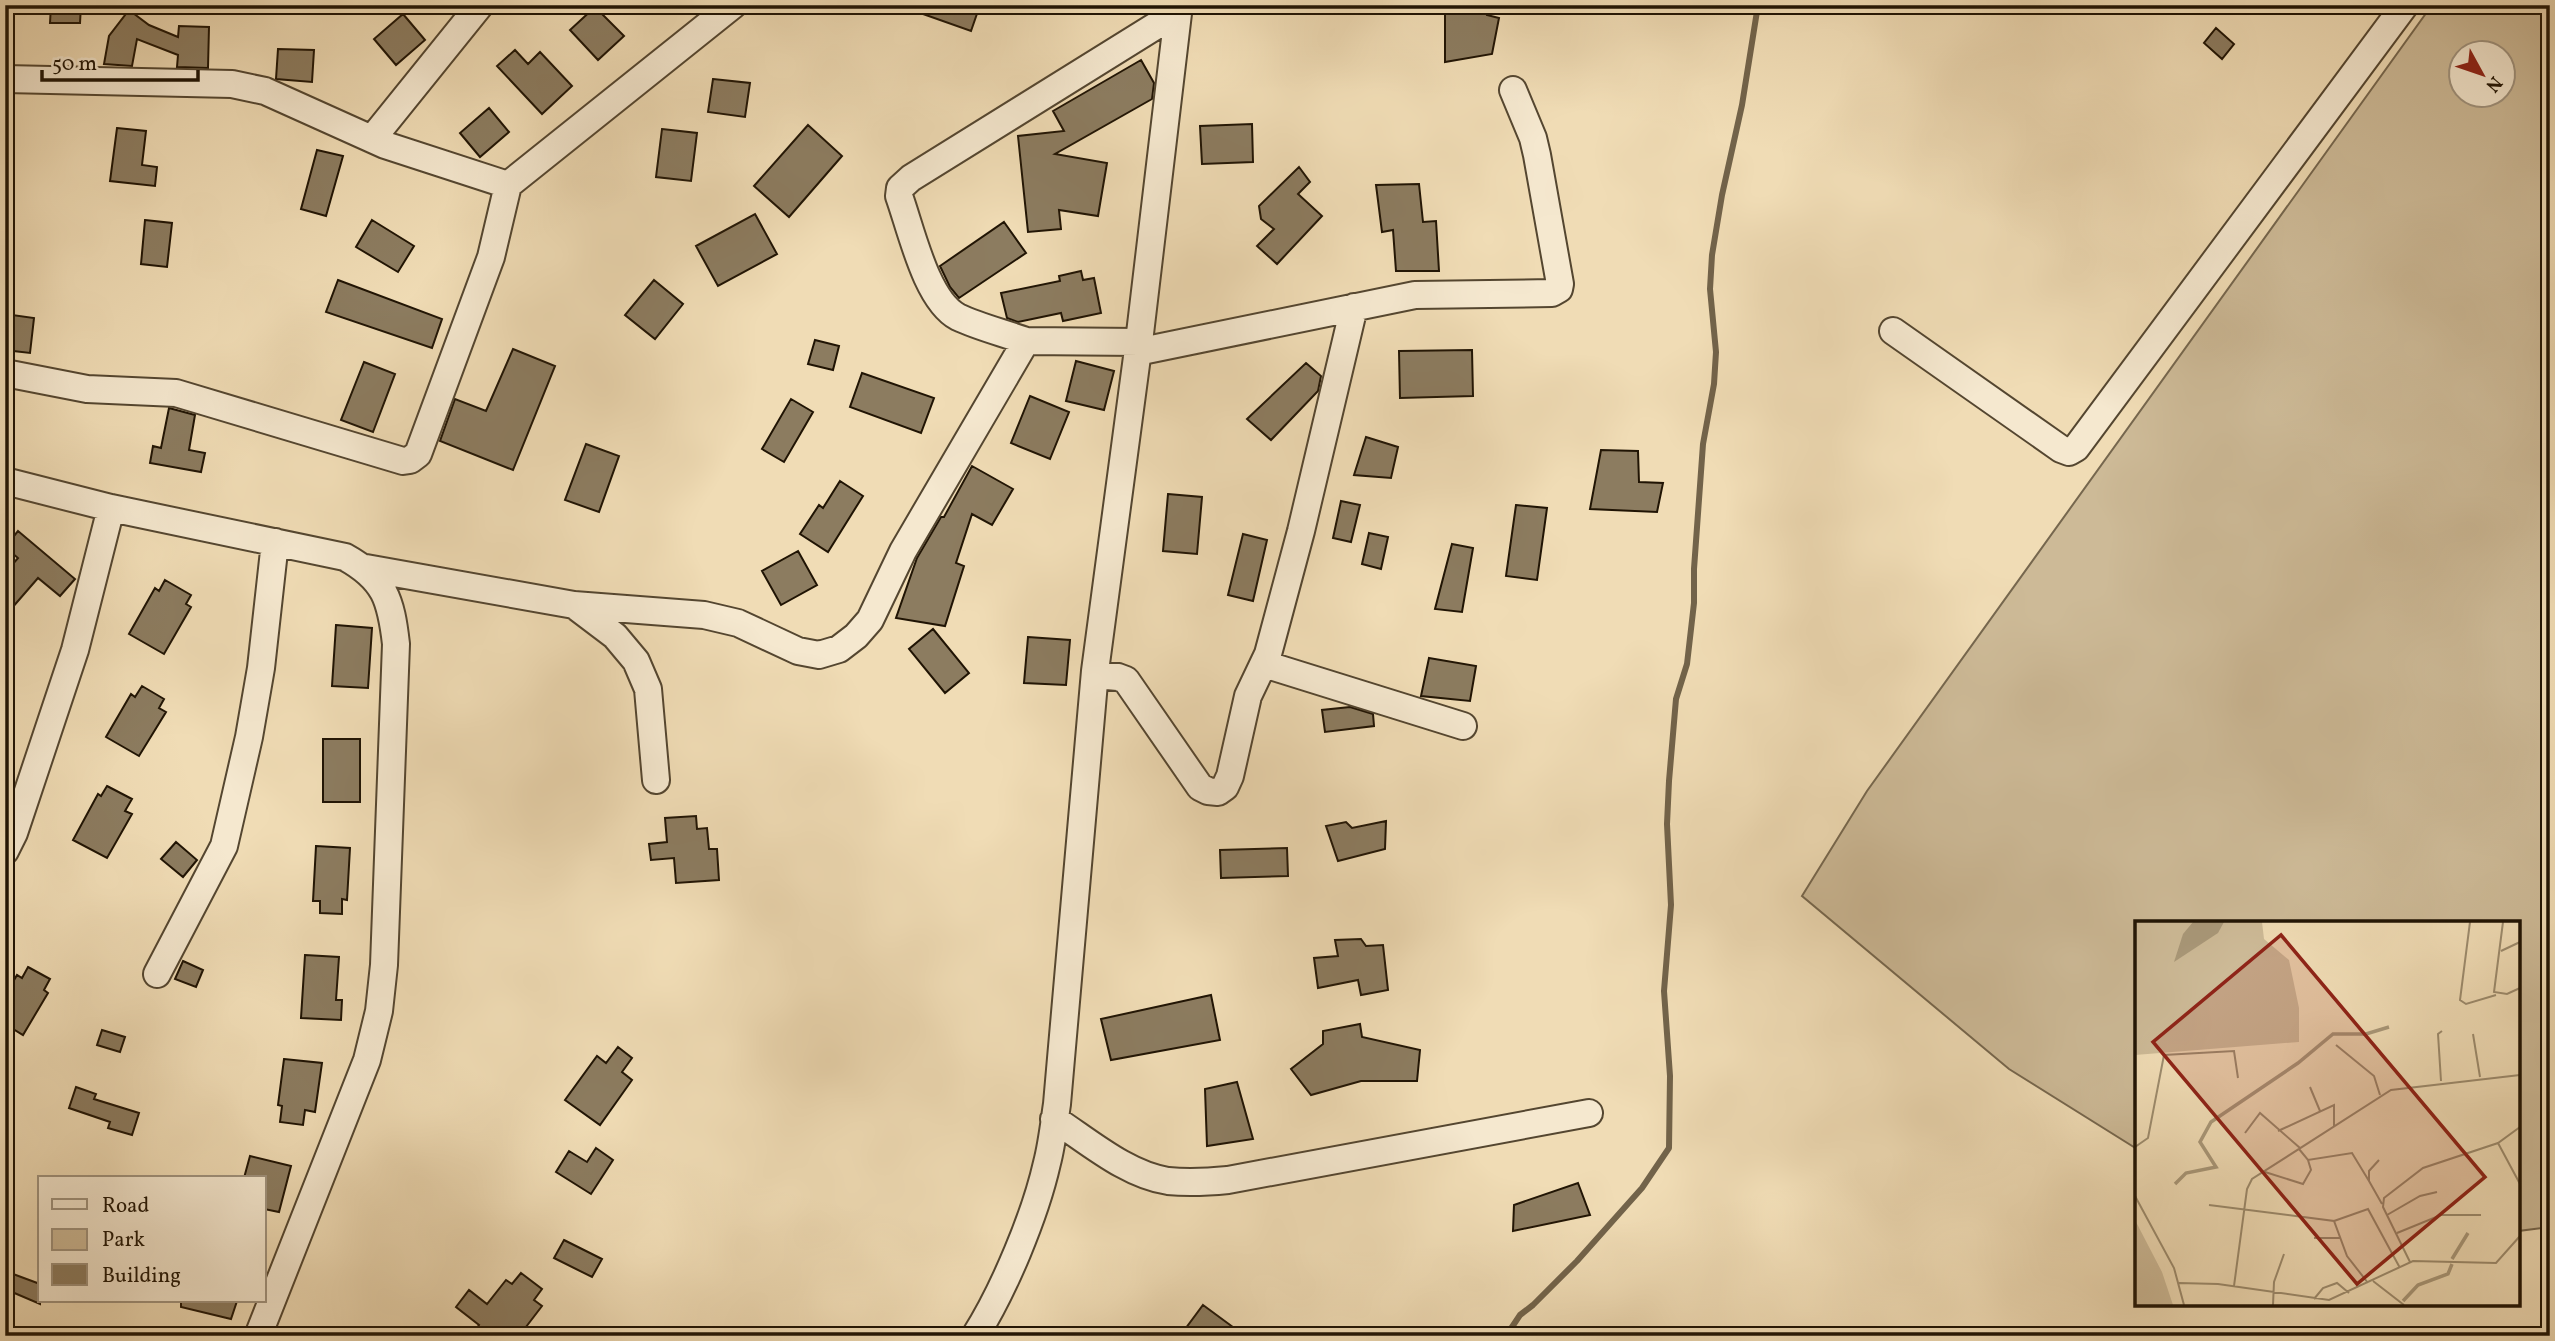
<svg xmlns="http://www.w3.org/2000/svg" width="2555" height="1341" viewBox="0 0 2555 1341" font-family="Vollkorn,serif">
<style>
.green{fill:#cdba97;stroke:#76674e;stroke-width:2;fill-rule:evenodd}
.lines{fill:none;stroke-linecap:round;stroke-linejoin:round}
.stream{stroke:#72634a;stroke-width:6}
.building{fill:#8c7c60;stroke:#201404;stroke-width:2}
.minor-casing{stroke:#544630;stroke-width:30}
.minor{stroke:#f5e8cf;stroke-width:26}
.inset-river{fill:none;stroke:#a99879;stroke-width:3.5}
.inset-road{fill:none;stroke:#9d8c6e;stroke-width:2}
.view{fill:#8f2418;fill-opacity:0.15;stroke:#8f2418;stroke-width:3.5}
.inset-edge{fill:none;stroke:#201404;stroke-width:3.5}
</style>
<rect width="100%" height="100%" fill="#f0dcb5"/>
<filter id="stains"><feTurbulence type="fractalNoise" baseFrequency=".00286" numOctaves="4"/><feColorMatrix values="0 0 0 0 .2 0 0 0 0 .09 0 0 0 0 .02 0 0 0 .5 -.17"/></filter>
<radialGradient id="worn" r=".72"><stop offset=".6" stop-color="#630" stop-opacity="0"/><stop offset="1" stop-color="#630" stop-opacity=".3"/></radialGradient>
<path class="green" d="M2432,5h118v1222l-32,4v-308h-381v226l-128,-80 -207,-173 65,-105zM2460,52h42v42h-42z"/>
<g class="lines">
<path class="stream" d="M1506,1336l14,-21 13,-10 44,-44 65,-73 27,-40 1,-72 -6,-85 7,-86 -4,-81 2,-43 7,-82 11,-35 7,-61v-34l9,-125 11,-60 2,-32 -6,-63 2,-34 10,-60 20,-90 16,-100"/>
</g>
<path class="building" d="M51,5h30l-1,18h-30z
M906,5h74l-9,26 -65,-23z
M1458,5h30l-1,10 12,3 -7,36 -47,8v-55z
M595,7l29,29 -26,24 -28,-30z
M129,10l20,15 29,12 1,-11 30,1 -1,41 -31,-1 1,-12 -41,-16 -5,27 -28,-2 5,-28z
M403,14l22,26 -29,25 -22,-26z
M2216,28l18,16 -12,15 -18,-16z
M278,49l36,1 -2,32 -36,-3z
M515,50l13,14 12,-12 32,34 -30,28 -45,-48z
M1141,60l13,23 -2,16 -97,55 52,9 -9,53 -39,-6 2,19 -33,3 -10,-96 46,-5 -11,-20z
M713,79l37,4 -5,34 -37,-5z
M489,108l20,24 -29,25 -20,-24z
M1252,124l1,38 -51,2 -2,-38z
M808,125l34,31 -53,61 -35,-31z
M117,128l29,3 -4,34 15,2 -2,19 -45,-5z
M662,129l35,4 -6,48 -35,-4z
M317,150l26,6 -17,60 -25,-7z
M1299,167l11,15 -12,12 24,22 -45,48 -20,-18 17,-17 -13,-10 -2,-13z
M1419,184l4,38 13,-1 3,50h-43l-3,-41 -11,2 -6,-47z
M755,214l22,40 -59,32 -22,-40z
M145,220l27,3 -5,44 -26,-3z
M372,220l42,26 -16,26 -42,-25z
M1004,222l22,31 -67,45 -9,-11 -10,-21z
M1081,271l2,9 11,-2 7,35 -38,8 -2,-8 -43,9 -11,-4 -6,-25 59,-12 -1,-5z
M338,280l104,39 -10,29 -106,-36z
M654,280l29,24 -28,35 -30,-24z
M5,314l29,4 -4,35 -25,-3z
M815,340l24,6 -6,24 -25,-6z
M513,349l42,17 -42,104 -73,-29 15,-42 31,12z
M1472,350l1,46 -73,2 -1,-47z
M1076,361l38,10 -10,39 -38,-9z
M364,362l31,12 -22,58 -32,-12z
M1306,363l15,13 -3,15 -47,49 -24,-21z
M862,373l72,25 -13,35 -71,-26z
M1030,396l39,16 -19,47 -39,-16z
M791,399l22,13 -29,50 -22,-13z
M169,408l26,7 -6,35 16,3 -4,19 -51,-9 3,-17 8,2z
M1366,437l32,10 -7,31 -37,-3z
M586,444l33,12 -20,56 -34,-12z
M1601,450l37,1 1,31 24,1 -6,29 -67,-3z
M972,466l41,23 -21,36 -20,-11 -16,49 8,3 -19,60 -49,-8 21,-60 24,-41h3z
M840,481l23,15 -35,56 -28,-18 19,-29 4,3z
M1168,494l34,3 -5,57 -34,-3z
M1341,501l19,4 -9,37 -18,-4z
M1516,505l31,3 -10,72 -31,-4z
M18,531l57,48 -15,17 -22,-18 -33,38v-43l13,-15 -13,-11z
M1369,533l19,4 -7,32 -19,-5z
M1243,534l24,6 -14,61 -25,-6z
M1452,544l21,4 -11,64 -27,-3z
M798,551l19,34 -36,20 -19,-34z
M165,580l26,15 -5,9 5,3 -27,47 -35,-20 26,-46 4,3z
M336,625l36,3 -4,60 -36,-2z
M933,629l36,44 -24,20 -36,-44z
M1028,637l42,3 -4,45 -42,-2z
M1429,658l47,8 -6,35 -49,-5z
M142,686l22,13 -5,9 7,4 -27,44 -33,-19 25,-43 4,3z
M1350,707l23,7 1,12 -49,6 -3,-22z
M323,739h37v63h-37z
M107,786l25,13 -7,12 7,3 -25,44 -34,-18 25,-46 3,2z
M696,816l1,13 10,-1 2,21h8l2,31 -43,3 -2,-25 -23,2 -2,-16 18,-2 -2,-24z
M1386,821l-1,28 -47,12 -12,-35 20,-4 6,6z
M176,842l21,18 -14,17 -22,-18z
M316,846l34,2 -3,52 -5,-1v15l-22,-1v-12h-7z
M1287,848l1,28 -67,2 -1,-28z
M1361,939l5,7 17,-1 5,45 -27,5 -3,-15 -40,8 -4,-30 24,-2 -3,-16z
M305,955l34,2 -3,43h6l-1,20 -40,-2z
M183,961l20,9 -7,17 -21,-8z
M28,967l22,12 -6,11 4,3 -25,42 -18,-11v-40l5,3 7,-12 5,3z
M1211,995l9,45 -109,20 -10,-41z
M1360,1024l2,13 58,13 -3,31h-56l-50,14 -20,-26 32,-25v-13z
M102,1030l23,7 -5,15 -23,-7z
M618,1047l14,11 -10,14 10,8 -32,45 -35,-25 32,-44 9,7z
M284,1059l38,4 -7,49 -10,-2 -2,15 -23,-3 2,-16 -4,-1z
M1237,1082l16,57 -46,7 -2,-57z
M76,1087l20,7 -2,5 45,14 -7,22 -24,-7 2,-6 -41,-14z
M596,1148l17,12 -22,34 -35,-22 13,-21 18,11z
M250,1156l41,10 -12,46 -15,-3v-31h-20z
M1578,1183l12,32 -77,16 1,-26z
M564,1240l38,19 -10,18 -38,-19z
M5,1271l35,13v20l-35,-15z
M521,1273l21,16 -8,11 8,6 -23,30h-48l8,-11 -23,-18 13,-17 18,14 19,-24 6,4z
M181,1301h56l-6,18 -50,-12z
M1203,1305l42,31h-65z"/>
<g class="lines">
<g class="minor-casing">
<path id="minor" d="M5,79l227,5 33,7 120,54 123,40 225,-180
M372,139l108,-134
M1893,331l168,118 8,3 7,-4 329,-443
M1026,341c-22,-8 -47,-14 -68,-24 -32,-17 -47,-88 -59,-121l1,-8 11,-10 267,-166
M1137,352l278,-57 137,-2 7,-4 1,-5 -23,-129 -4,-17 -20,-48
M5,373l82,16 89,4 227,68 7,-1 8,-6 73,-197 17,-72
M5,481l106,27 234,49c40,22 46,43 51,87l-12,321 -5,46 -12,49 -109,276
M366,568l208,37 41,31 21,25 12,28 8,91
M574,605l130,10 34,8 60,28 21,4 20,-6 17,-13 14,-16 33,-69 123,-210 113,1
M1264,664l199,62
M1095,675l23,2 8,3 74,107 8,4 10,1 7,-5 5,-11 18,-80 20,-42 33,-123 53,-224
M5,851l9,-18 61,-183 36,-142
M157,974l67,-128 25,-109 12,-69 14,-126
M1054,1119c34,22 73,56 114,62 20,2 40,1 60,-1l361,-67
M975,1336c29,-46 60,-120 72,-173 5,-19 7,-39 10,-59l38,-433 44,-329 40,-337"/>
</g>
<use href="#minor" class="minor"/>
</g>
<g transform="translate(2135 921)">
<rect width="385" height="385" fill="#f0dcb5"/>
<path d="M0,1h127l2,17 25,21 10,48v34l-164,13zM0,299l27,52 11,33h-38z" fill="#cdba97"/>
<path d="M58,1h31l-6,11 -44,29 9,-28z" fill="#a99879"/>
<path class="inset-river" d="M40,263l11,-11 30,-6 -16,-25 11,-20 87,-59 35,-29h33l23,-7M317,338l16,-26M268,380l15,-16 30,-11 4,-10"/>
<path class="inset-road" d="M335,1l-10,78 6,4 30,-9M368,1l-9,70 13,2 13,-6M366,30l19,-9M338,113l7,43M201,124l38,31 6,19M306,160l-3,-47 4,-3M175,166l10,24M143,210l56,-26v21M110,212l15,-20 40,35M363,222l22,41M0,226l13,-9 16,-83 70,-4 4,27M164,228l9,11 44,-7 17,28M244,239l-10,11v10l13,23M130,251l38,12 8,-14 -3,-10M0,275l39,72 10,37M74,284l125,16 13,35 21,27M252,294l33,-19 17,-4M199,300l34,-12 32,59M262,312l44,-18h40M179,317h27M275,341l-27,-55 1,-9 39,-30 75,-25 22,-16M238,360l31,24M44,362l39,1 111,16 84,-39 83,2 24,-27M99,365l13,-97 5,-10 139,-89 129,-15M179,378l9,-11 14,-5 12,10M138,384l1,-23 10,-28"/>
<path class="view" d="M146,14l204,242 -128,107 -204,-242z"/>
<rect width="385" height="385" class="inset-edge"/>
</g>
<rect width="2555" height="1341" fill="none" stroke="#f0dcb5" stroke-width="28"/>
<rect x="7" y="7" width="2541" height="1327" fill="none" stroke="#201404" stroke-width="3.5"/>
<rect x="14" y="14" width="2527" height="1313" fill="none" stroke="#201404" stroke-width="2"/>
<rect x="38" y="1176" width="228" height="126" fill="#f5e8cf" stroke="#a0937e" stroke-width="2"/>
<rect x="52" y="1199" width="35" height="10" fill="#f5e8cf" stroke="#a0937e" stroke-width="2"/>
<text x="102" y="1212" font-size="21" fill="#201404">Road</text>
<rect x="52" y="1229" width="35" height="21" fill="#cdba97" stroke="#a0937e" stroke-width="2"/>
<text x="102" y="1246" font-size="21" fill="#201404">Park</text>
<rect x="52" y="1264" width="35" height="21" fill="#8c7c60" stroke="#a0937e" stroke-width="2"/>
<text x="102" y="1282" font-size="21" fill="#201404">Building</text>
<g transform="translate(2482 74) rotate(130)"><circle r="33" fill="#f5e8cf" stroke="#a0937e" stroke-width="2"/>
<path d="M0-5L12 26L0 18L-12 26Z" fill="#8f2418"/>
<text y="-10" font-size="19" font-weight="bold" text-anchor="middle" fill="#201404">N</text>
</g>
<path d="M42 70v10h156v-10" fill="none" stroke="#201404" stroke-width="3.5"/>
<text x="52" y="70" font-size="21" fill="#201404" stroke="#f5e8cf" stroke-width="5" paint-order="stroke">50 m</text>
<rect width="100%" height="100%" filter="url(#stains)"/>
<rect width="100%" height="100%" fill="url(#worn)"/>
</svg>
